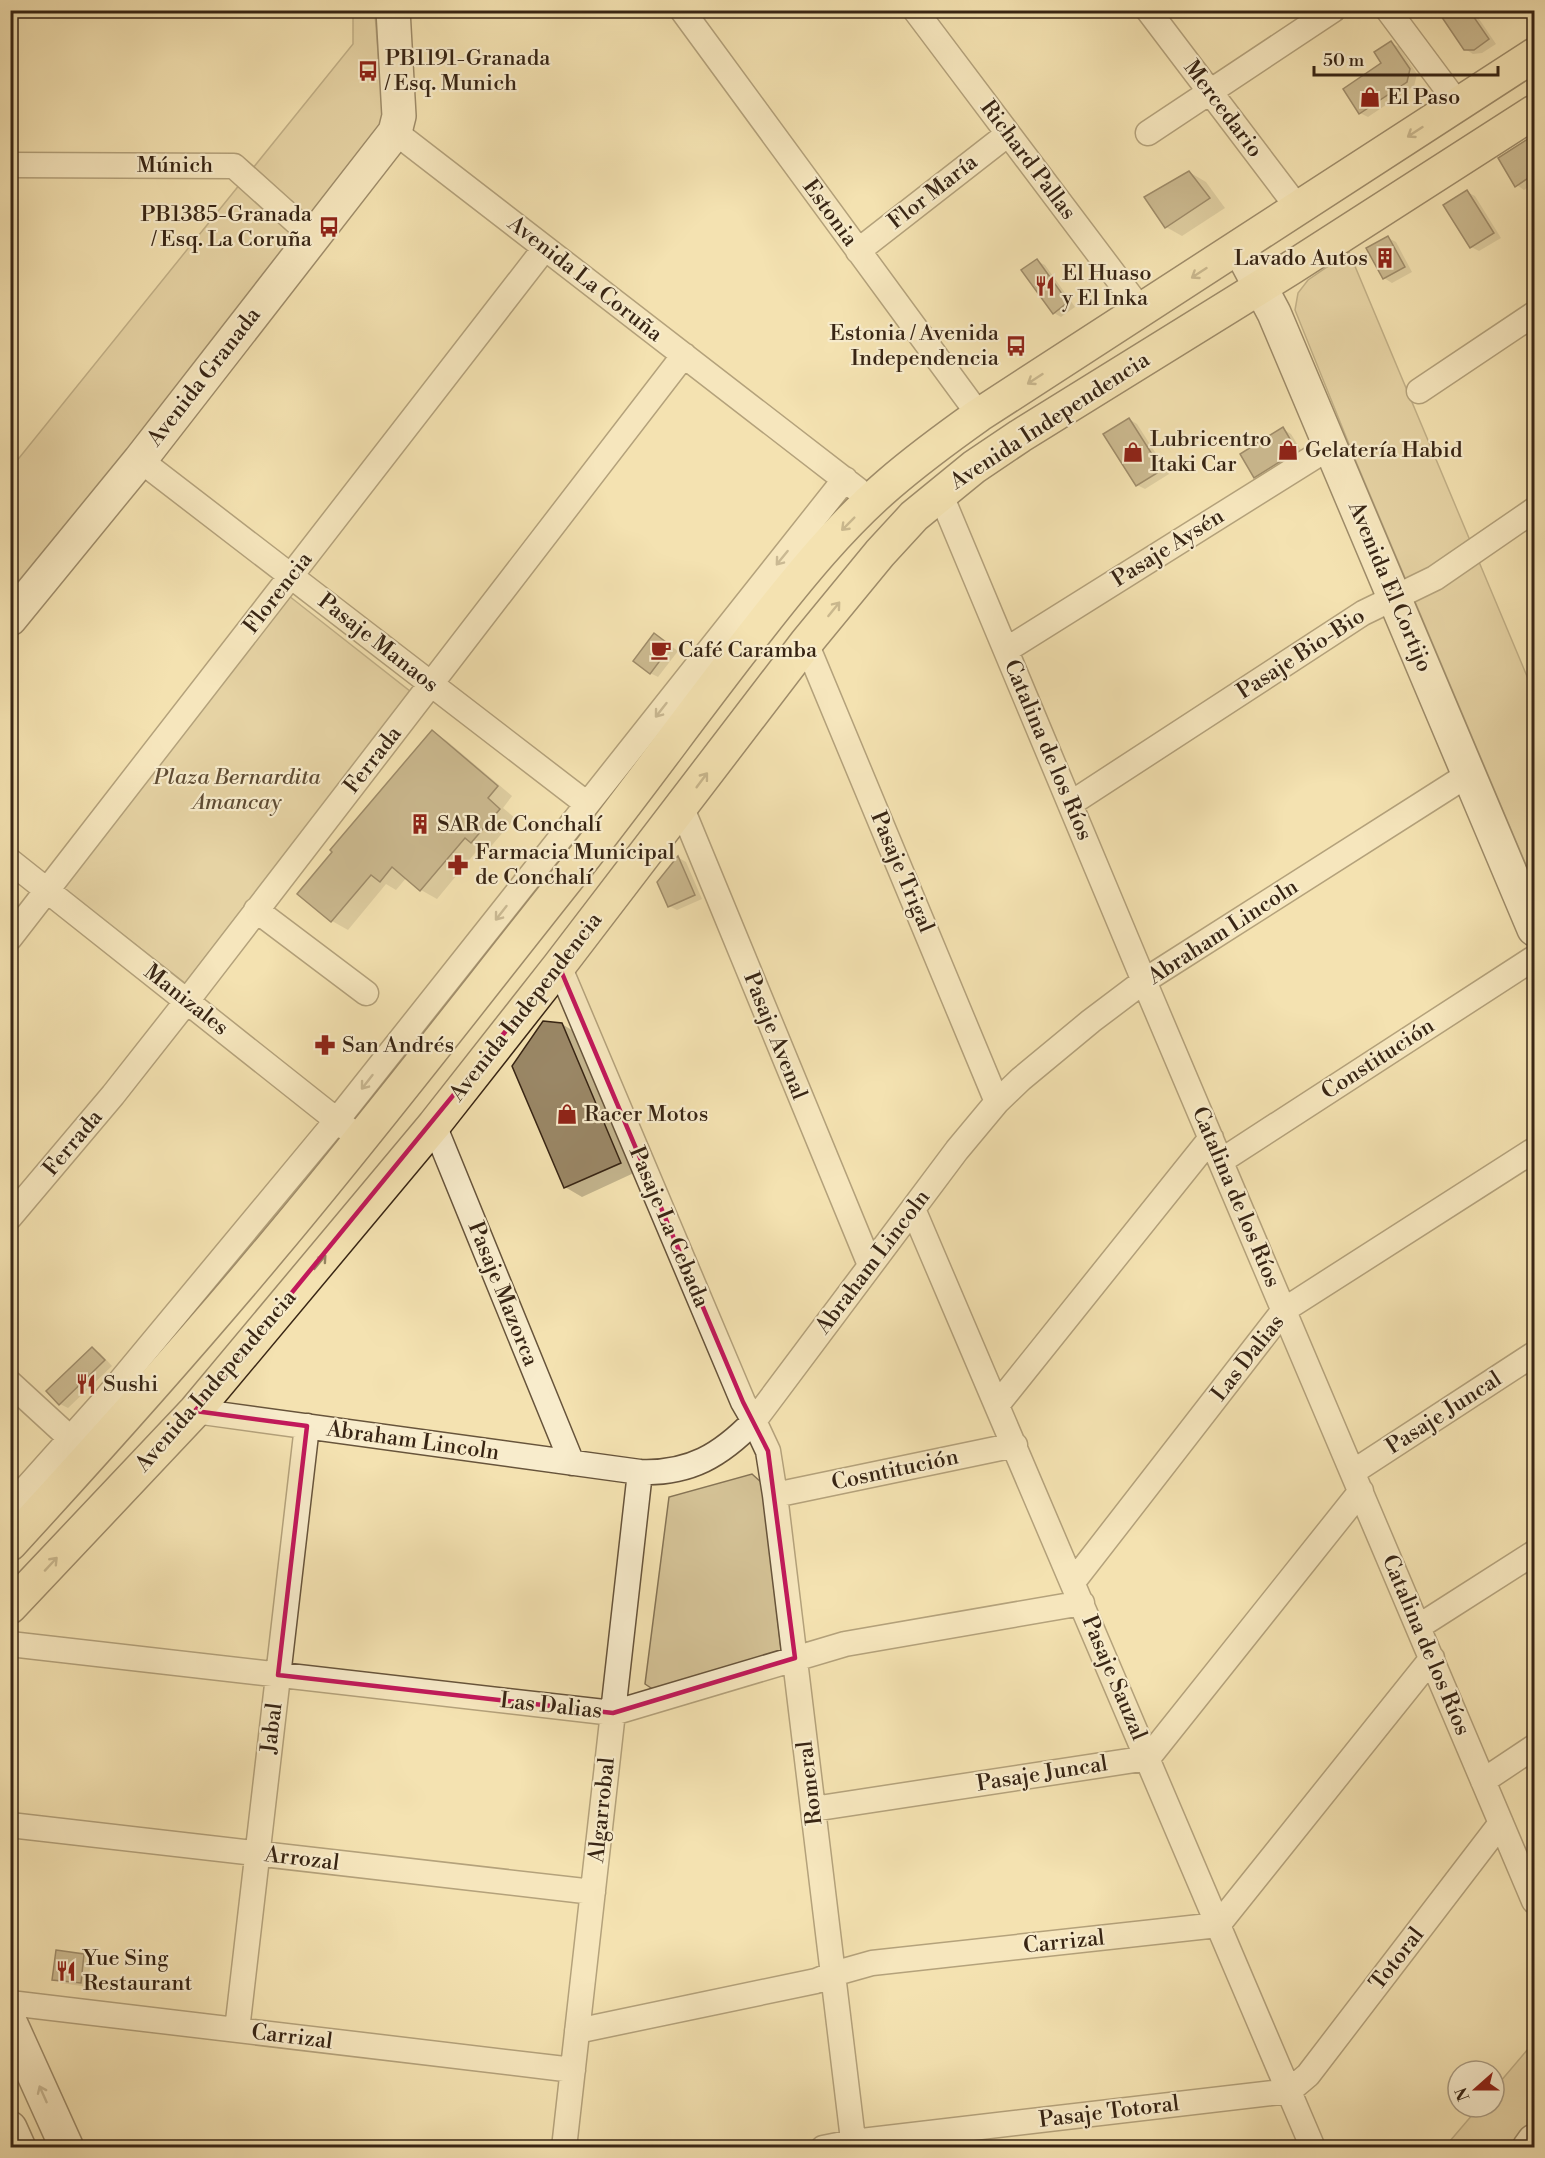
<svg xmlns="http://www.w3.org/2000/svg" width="1545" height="2158" viewBox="0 0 1545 2158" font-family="'Libre Bodoni',serif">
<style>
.green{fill:#d4c296;stroke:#867455;stroke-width:1.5}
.shadow{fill:#0003}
.building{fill:#9a8766;stroke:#382514;stroke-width:1.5}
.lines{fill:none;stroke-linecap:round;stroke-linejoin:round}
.street-casing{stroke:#67543b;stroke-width:27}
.secondary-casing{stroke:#382514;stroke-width:36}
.primary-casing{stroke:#382514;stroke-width:36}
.street{stroke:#f8eccc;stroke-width:24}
.secondary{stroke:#f8eccc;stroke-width:33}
.primary{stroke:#f4e2b1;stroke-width:33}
.oneway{stroke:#968462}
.oneway2{stroke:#988870}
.marked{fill:none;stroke:#c2185b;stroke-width:4.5;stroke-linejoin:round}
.labels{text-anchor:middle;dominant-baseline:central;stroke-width:4.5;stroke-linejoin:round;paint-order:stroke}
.poi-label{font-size:22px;fill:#382514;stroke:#f8eccc;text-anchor:start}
.street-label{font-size:22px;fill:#382514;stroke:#f8eccc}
.park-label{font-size:22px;font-style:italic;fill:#5f4c34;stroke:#f8eccc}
</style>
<rect width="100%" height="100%" fill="#f4e2b1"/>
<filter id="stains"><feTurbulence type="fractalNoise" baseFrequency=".00333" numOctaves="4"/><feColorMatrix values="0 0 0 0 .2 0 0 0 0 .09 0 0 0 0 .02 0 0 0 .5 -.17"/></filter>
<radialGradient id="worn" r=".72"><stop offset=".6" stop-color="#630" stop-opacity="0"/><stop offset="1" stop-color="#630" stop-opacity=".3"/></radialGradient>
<path class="green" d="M375,14l9,114 -373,478v-138l342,-424v-29z
M1349,252l185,441v191l-177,-420 -62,-154 3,-17 10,-13z
M289,596l122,96 -226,291 -122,-95z
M752,1474l10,9 20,174 -125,35 -12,-8 24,-187z
M1534,2042v76l-25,29 -65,1 35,-41h15v-18z"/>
<path class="shadow" d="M1447,10h26l23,34 -14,9 -9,1 -8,-5z
M1391,43l8,4 18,27 -3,12 -46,31 -8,-4z
M1534,136v47l-10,7 -7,-5 -17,-26z
M1189,172l17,10 19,26 -43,28 -16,-9z
M1467,192l8,4 26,42 -22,13 -8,-4z
M1388,238l8,4 16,30 -20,11 -8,-5z
M1037,261l8,4 30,42 -14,10 -7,-4z
M1129,419l8,5 32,50 -24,15 -8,-4z
M1283,429l8,5 13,21 -41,26 -8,-4z
M662,640l16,11 -20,26 -8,-4z
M432,732l15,9 65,55 -9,12 12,10 -28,33 -7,-4 -43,52 -16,-9 -14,-13 -11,13 -10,-6 -38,46 -16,-9 -33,-27z
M679,858l7,4 16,37 -25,11 -8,-4z
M562,1024l16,10 58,138 -54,25 -17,-10z
M1534,1063v16l-6,-13z
M92,1349l8,4 12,13 -44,42 -8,-4z
M83,1955l8,5 -3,27 -27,-4 -7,-4z"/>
<path class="building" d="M1437,10h32l20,29 -15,11h-10z
M1391,41l19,28 -3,13 -48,32 -16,-25 38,-26 -7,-11z
M1534,135v39l-19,13 -17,-29z
M1189,171l21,27 -45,30 -21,-31z
M1467,190l27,43 -24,15 -27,-43z
M1388,236l17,31 -22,12 -17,-31z
M1037,259l31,43 -15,12 -32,-44z
M1129,418l33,52 -26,16 -33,-52z
M1283,427l14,24 -43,27 -14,-24z
M654,633l17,13 -21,28 -17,-13z
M432,730l66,56 -10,12 12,11 -29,34 -6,-5 -45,53 -28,-24 -12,15 -9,-7 -40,47 -34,-28 35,-42 -2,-2z
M678,856l17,39 -27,12 -11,-25z
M543,1021l19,2 59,140 -57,25 -52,-122z
M92,1347l13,13 -46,45 -13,-14z
M56,1950l28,4 -3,29 -29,-3z"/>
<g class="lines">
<g class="street-casing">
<path id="street" d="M682,10l297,405
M915,10l226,300
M1148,10l150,198
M1388,10l70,94
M395,132l463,358
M1148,133l185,-123
M10,165l224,1 79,71
M858,251l150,-117
M1419,391l115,-77
M140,460l447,344
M940,493l204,488 390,920
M806,643l191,459
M1006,650l324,-203
M1070,804l293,-191 72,-35 99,-68
M681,806l189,459
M10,861l339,269
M256,910l110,83
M10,938l535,-690
M559,966l184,436 11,19 14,30 7,44 79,653
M434,1125l138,338
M1221,1161l313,-203
M913,1209l400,939
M10,1217l103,-122 74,-94 497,-646
M10,1383l61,56
M997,1405l214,-267
M195,1411l445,61c50,2 81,-17 114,-51l203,-271 40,-48 24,-23 70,-58 53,-40 325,-207
M1353,1472l181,-118
M775,1495l240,-50
M10,1506l93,-104 234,-282 508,-641
M1073,1582l211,-272 250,-160
M1418,1627l116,-74
M10,1644l603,69 232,-69 237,-41
M1483,1781l51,-34
M813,1809l335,-51 213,-267
M10,1825l583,67
M10,2003l563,67
M237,2030l70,-604
M577,2031l239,-50 17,-7 39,-11 346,-38 214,-267
M564,2148l76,-676
M823,2148l30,-6 436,-51 19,-16 193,-252"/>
</g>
<g class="secondary-casing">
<path id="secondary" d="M1239,247l35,66 260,616
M10,619l130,-159 255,-328 4,-16 -6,-106
M10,2022l57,126
M10,2128l9,20
M1529,2148l5,-7"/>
</g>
<g class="primary-casing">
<path id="primary" d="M10,1544c90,-98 178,-196 263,-298 106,-126 206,-257 309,-386 60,-76 117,-156 177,-232 40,-51 81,-102 130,-144 29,-25 59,-47 90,-69l555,-360
M10,1607l185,-196 239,-286 125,-159 247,-323 74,-90 34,-37 60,-49 46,-31 271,-168 243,-156"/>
</g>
<use href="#street" class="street"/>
<use href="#secondary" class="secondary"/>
<use href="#primary" class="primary"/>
</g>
<defs><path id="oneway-shaft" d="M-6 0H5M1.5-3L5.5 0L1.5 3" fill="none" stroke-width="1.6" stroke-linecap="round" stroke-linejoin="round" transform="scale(1.5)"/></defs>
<g class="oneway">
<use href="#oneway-shaft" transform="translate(1415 132) rotate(147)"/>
<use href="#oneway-shaft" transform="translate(1199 273) rotate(147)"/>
<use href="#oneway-shaft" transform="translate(1035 379) rotate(147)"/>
<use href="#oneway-shaft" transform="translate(848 524) rotate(135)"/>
<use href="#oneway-shaft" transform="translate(834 609) rotate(-51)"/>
<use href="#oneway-shaft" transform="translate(702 780) rotate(-53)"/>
<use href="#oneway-shaft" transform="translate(320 1262) rotate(-50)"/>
<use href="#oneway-shaft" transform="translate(51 1564) rotate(-47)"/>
</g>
<g class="oneway2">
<use href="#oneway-shaft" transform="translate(782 558) rotate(129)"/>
<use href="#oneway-shaft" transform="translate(661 710) rotate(128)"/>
<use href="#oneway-shaft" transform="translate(501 913) rotate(128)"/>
<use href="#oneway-shaft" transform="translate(367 1082) rotate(128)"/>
<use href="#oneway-shaft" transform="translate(43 2094) rotate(-114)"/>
</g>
<path d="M0 0H1545V2158H0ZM559,966l184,436 25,49 27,207 -182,55 -335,-38 29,-249 -112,-15z" fill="#f4e2b1" fill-opacity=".55" fill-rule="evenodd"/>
<path class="marked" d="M559,966l184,436 25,49 27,207 -182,55 -335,-38 29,-249 -112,-15z"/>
<defs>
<g id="bus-bare" transform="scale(1.62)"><path d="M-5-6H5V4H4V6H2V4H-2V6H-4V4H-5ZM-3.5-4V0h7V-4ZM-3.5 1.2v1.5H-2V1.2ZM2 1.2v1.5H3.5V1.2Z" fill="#8f2418" stroke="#f8eccc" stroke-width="2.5" paint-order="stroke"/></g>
<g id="shop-bare" transform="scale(1.62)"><path d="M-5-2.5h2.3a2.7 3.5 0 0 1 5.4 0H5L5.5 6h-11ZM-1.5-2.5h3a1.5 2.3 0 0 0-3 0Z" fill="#8f2418" stroke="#f8eccc" stroke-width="2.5" paint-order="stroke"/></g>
<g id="building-bare" transform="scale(1.62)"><path d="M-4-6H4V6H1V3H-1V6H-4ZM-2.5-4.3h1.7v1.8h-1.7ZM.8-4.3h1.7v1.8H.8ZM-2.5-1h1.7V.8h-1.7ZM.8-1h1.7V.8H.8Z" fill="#8f2418" stroke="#f8eccc" stroke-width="2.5" paint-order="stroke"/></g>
<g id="restaurant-bare" transform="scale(1.62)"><path d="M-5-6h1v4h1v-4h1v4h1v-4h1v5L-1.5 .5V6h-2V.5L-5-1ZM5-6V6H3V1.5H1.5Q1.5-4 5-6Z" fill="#8f2418" stroke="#f8eccc" stroke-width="2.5" paint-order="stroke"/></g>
<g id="cafe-bare" transform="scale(1.62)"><path d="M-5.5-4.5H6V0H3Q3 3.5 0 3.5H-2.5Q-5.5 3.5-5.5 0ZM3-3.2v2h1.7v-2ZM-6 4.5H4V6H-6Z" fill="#8f2418" stroke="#f8eccc" stroke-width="2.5" paint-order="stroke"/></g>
<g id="pharmacy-bare" transform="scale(1.62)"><path d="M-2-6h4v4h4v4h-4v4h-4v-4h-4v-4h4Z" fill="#8f2418" stroke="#f8eccc" stroke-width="2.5" paint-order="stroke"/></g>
</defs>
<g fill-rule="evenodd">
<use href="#bus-bare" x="368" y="71"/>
<use href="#shop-bare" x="1370" y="97"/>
<use href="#bus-bare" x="329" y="227"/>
<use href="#building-bare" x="1385" y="258"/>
<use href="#restaurant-bare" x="1045" y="286"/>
<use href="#bus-bare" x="1016" y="346"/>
<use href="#shop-bare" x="1288" y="450"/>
<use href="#shop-bare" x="1133" y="452"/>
<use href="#cafe-bare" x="661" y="650"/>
<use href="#building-bare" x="420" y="824"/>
<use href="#pharmacy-bare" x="458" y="865"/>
<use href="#pharmacy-bare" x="325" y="1045"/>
<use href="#shop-bare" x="567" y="1114"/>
<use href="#restaurant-bare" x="86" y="1384"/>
<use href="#restaurant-bare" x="66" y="1971"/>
</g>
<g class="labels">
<g class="poi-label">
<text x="385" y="58">PB1191-Granada<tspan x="385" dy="25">/ Esq. Munich</tspan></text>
<text x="1387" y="97">El Paso</text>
<text x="312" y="214" text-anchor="end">PB1385-Granada<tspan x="312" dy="25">/ Esq. La Coruña</tspan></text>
<text x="1368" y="258" text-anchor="end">Lavado Autos</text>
<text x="1062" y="273">El Huaso<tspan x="1062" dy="25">y El Inka</tspan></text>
<text x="999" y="333" text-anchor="end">Estonia / Avenida<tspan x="999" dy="25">Independencia</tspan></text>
<text x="1150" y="439">Lubricentro<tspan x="1150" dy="25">Itaki Car</tspan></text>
<text x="1305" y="450">Gelatería Habid</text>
<text x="678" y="650">Café Caramba</text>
<text x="437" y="824">SAR de Conchalí</text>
<text x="475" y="852">Farmacia Municipal<tspan x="475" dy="25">de Conchalí</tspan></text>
<text x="342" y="1045">San Andrés</text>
<text x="584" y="1114">Racer Motos</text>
<text x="103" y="1384">Sushi</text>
<text x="83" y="1958">Yue Sing<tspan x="83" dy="25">Restaurant</tspan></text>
</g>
<g class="street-label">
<text transform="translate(1223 109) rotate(53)">Mercedario</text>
<text transform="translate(1028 160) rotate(53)">Richard Pallas</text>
<text x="175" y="165">Múnich</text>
<text transform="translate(933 192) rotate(-38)">Flor María</text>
<text transform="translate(830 213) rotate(54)">Estonia</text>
<text transform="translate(585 279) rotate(38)">Avenida La Coruña</text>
<text transform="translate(204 377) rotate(-52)">Avenida Granada</text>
<text transform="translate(1050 421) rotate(-33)">Avenida Independencia</text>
<text transform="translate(1168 548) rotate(-32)">Pasaje Aysén</text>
<text transform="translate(1390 587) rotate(67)">Avenida El Cortijo</text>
<text transform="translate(278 593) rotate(-52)">Florencia</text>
<text transform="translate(378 643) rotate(38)">Pasaje Manaos</text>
<text transform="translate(1301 654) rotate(-33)">Pasaje Bio-Bio</text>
<text transform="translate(1048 750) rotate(67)">Catalina de los Ríos</text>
<text transform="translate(373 760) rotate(-52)">Ferrada</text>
<text transform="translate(902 872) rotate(67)">Pasaje Trigal</text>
<text transform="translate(1223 932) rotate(-33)">Abraham Lincoln</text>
<text transform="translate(186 1000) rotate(38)">Manizales</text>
<text transform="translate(526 1007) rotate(-52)">Avenida Independencia</text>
<text transform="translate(775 1036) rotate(68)">Pasaje Avenal</text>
<text transform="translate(1378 1059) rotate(-33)">Constitución</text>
<text transform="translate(73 1143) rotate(-50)">Ferrada</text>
<text transform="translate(1236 1197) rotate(67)">Catalina de los Ríos</text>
<text transform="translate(669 1227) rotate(67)">Pasaje La Cebada</text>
<text transform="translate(873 1262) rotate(-53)">Abraham Lincoln</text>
<text transform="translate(503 1294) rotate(68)">Pasaje Mazorca</text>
<text transform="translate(1248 1358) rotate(-52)">Las Dalias</text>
<text transform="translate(216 1381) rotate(-49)">Avenida Independencia</text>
<text transform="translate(1444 1413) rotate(-33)">Pasaje Juncal</text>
<text transform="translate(413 1441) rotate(8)">Abraham Lincoln</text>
<text transform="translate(895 1470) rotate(-12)">Cosntitución</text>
<text transform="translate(1426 1645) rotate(67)">Catalina de los Ríos</text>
<text transform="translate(1114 1678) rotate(67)">Pasaje Sauzal</text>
<text transform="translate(551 1706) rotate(6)">Las Dalias</text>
<text transform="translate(272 1728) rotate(-83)">Jabal</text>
<text transform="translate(1042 1774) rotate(-9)">Pasaje Juncal</text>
<text transform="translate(810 1783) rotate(-97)">Romeral</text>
<text transform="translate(602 1810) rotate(-84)">Algarrobal</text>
<text transform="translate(302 1859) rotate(7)">Arrozal</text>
<text transform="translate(1064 1942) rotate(-6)">Carrizal</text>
<text transform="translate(1397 1959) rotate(-52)">Totoral</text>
<text transform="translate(292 2037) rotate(7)">Carrizal</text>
<text transform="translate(1109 2112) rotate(-7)">Pasaje Totoral</text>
</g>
<g class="park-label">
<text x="237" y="777">Plaza Bernardita<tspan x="237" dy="25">Amancay</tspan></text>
</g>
</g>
<rect width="1545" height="2158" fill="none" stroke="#f4e2b1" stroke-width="36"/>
<rect x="12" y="12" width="1521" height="2134" fill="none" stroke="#382514" stroke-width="3"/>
<rect x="18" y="18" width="1509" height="2122" fill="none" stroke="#382514" stroke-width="1.5"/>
<g transform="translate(1476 2089) rotate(249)"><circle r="28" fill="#f8eccc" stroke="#ab9c82" stroke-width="1.5"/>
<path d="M0-4.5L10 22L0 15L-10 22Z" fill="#8f2418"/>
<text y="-9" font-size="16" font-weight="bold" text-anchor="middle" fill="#382514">N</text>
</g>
<path d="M1314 66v9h184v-9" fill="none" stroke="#382514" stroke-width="3"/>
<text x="1323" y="66" font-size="18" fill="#382514" stroke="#f8eccc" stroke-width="4.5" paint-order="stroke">50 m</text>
<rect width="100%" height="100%" filter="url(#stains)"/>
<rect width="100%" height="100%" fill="url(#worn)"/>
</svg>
